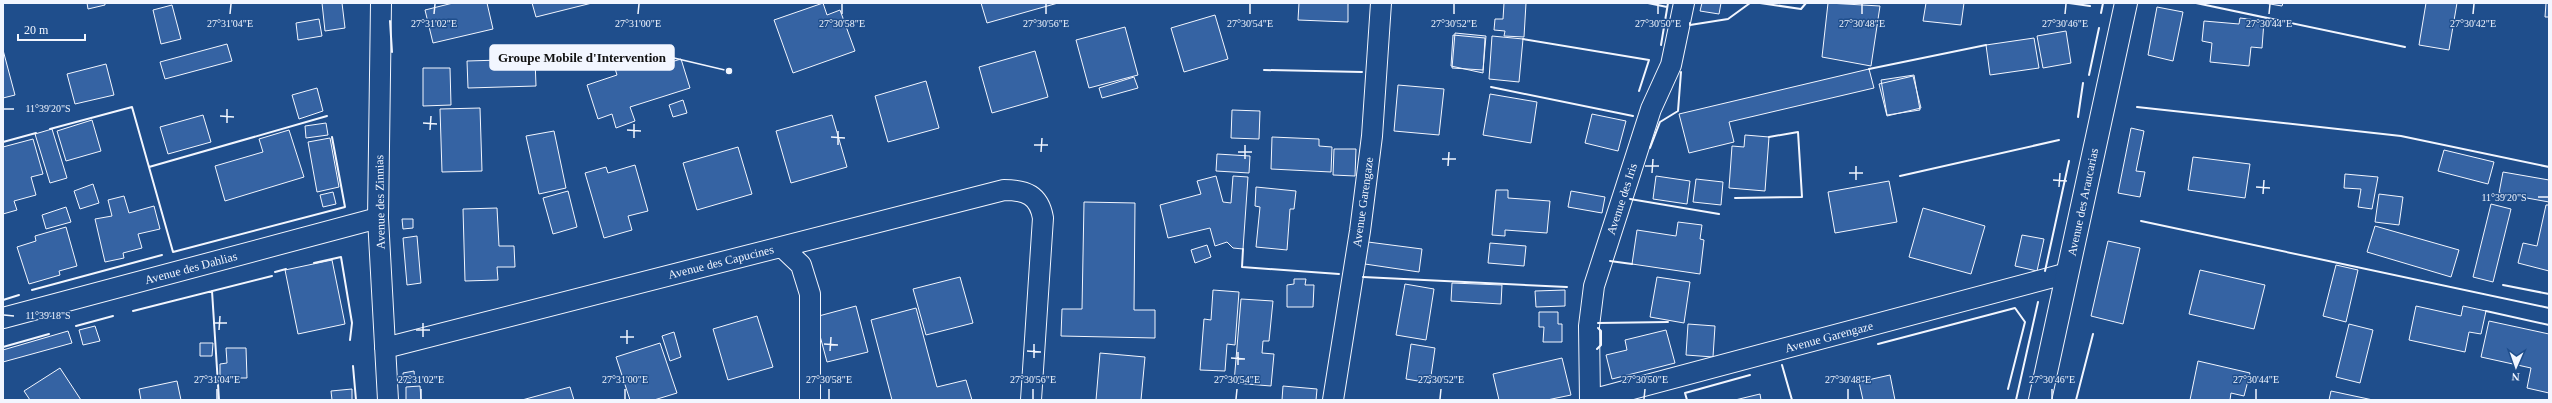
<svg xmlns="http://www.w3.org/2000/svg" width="2552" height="403" viewBox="0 0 2552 403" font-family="'Times New Roman',serif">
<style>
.building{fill:#3563a3;stroke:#f2f6ff}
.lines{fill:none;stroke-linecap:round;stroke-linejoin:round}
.street-casing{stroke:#f2f6ff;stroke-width:22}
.secondary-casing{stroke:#f2f6ff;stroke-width:24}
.street{stroke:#1f4e8c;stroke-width:20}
.secondary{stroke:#1f4e8c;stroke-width:22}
.wall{stroke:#f2f6ff;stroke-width:2}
.ticks{fill:none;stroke:#f2f6ff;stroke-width:1.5}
.labels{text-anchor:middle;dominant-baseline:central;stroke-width:3;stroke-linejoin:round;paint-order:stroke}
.street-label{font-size:12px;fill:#f2f6ff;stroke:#1f4e8c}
.ticks-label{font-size:10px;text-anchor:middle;fill:#f2f6ff;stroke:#1f4e8c;stroke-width:3;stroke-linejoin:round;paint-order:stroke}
.leader{fill:none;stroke:#f2f6ff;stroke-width:1.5}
.callout-dot{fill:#f2f6ff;stroke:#1f4e8c;stroke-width:1.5}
.callout{fill:#f2f6ff;stroke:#f2f6ff;stroke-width:1.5}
.callout-label{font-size:13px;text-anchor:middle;font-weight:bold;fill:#111}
</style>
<rect width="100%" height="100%" fill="#1f4e8c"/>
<path class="building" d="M87,3h18v2l-17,4z
M322,3h20l3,25 -20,3z
M453,3h34l6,26 -60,14 -8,-33z
M532,3h60l-56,14z
M823,3l4,12 13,-5 15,41 -62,22 -19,-53z
M981,3h77l-71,20z
M1299,3h49v19l-50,-2z
M1504,3h22l-2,34 -20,-1 1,-5 -11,-1 1,-11h8z
M1702,3h19l-2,11 -19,-3z
M1828,3l52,3 -9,60 -49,-9z
M1926,3h38l-3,22 -38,-4z
M2264,3h19l-1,3z
M2426,3h31l-8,47 -30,-5z
M2546,3h3v14h-4z
M172,5l9,34 -20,5 -8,-34z
M2157,7l26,5 -10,49 -25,-6z
M1215,15l13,44 -44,13 -13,-44z
M2240,18l24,3 -2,27 -11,-1 -2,19 -39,-4 2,-19 -10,-2 2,-20 35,3z
M319,19l3,17 -24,4 -2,-17z
M1125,27l13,48 -49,13 -13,-48z
M2066,31l5,32 -28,5 -6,-32z
M1455,33l31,3 -3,34 -31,-2z
M1453,35l32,3 -2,35 -32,-7z
M1492,36l31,3 -4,43 -30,-3z
M2034,38l5,30 -49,7 -4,-30z
M227,44l5,17 -67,18 -5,-17z
M3,50l12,45 -12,3z
M1035,51l13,46 -56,16 -13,-46z
M646,52l5,16 30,-9 9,29 -60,19 5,14 -19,7 -4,-14 -14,5 -11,-34 30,-10 -4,-13z
M535,59l1,27 -68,2 -1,-27z
M106,64l8,31 -39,9 -8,-30z
M423,68h27l1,37 -28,1z
M1869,69l5,19 -145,34 5,20 -45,11 -10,-39z
M1914,75l6,35 -33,5 -6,-35z
M1913,76l8,32 -34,8 -8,-32z
M1134,77l4,11 -36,10 -3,-10z
M926,81l13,47 -51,14 -13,-46z
M1398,85l46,4 -5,46 -45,-4z
M317,88l6,23 -24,8 -7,-24z
M1490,94l47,8 -6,41 -48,-8z
M683,100l4,13 -14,4 -4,-12z
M480,108l2,63 -40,1 -2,-63z
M1232,110l28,1 -1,28 -28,-1z
M1592,114l34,7 -8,30 -33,-8z
M203,115l8,27 -43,12 -8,-27z
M832,115l15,52 -56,16 -15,-52z
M92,120l9,31 -35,10 -9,-30z
M326,123l2,12 -22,3 -1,-12z
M2131,128l13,3 -8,40 9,1 -5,25 -22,-4z
M52,129l15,49 -17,5 -15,-49z
M289,130l15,47 -79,24 -10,-35 48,-14 -4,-13z
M554,131l12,57 -27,6 -13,-58z
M1745,135l24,2 -4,54 -36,-3 3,-42 12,1z
M1272,137l47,2v7l13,1 -1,25 -60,-3z
M330,138l9,49 -22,5 -9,-50z
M33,139l10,35 -12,3 5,18 -22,6 3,9 -14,4v-67z
M738,147l14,47 -55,16 -14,-47z
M1334,149h22l-1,27 -22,-1z
M2444,150l50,12 -6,22 -50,-13z
M1217,154l33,2 -1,17 -33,-2z
M2193,157l57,7 -5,34 -57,-8z
M635,165l13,46 -20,5 4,14 -28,8 -19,-65 21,-6 2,6z
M2503,172l46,8v22l-50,-9z
M2345,174l33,3 -6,32 -14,-2 3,-18 -17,-1z
M1216,176l7,26 8,1 2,-27 15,1 -5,72 -10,-1 -6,-6 -12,4 -5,-18 -42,10 -8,-33 41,-11 -4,-13z
M1656,176l34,5 -3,23 -34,-5z
M1696,179l27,3 -2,23 -28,-3z
M1889,181l8,41 -62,11 -7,-41z
M93,184l6,19 -19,6 -6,-18z
M1256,187l40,4 -2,18h-4l-3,41 -31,-3 4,-40 -5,-1z
M1496,190h12v8l42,3 -3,32 -42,-3v6l-13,-1z
M568,191l9,36 -24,7 -10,-36z
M1571,191l34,6 -3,16 -34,-6z
M333,192l3,12 -13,3 -3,-12z
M2379,194l24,3 -4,28 -24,-3z
M124,196l5,17 25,-7 6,23 -22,5 4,14 -19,5 1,5 -19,4 -10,-43 17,-3 -4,-16z
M1084,202l51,1 -1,107h21v28l-94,-2 1,-27h20z
M2491,204l20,5 -18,73 -20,-5z
M2546,205h3v66l-31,-8 5,-20 14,3z
M66,207l5,15 -25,7 -4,-14z
M497,208l2,38h15l1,21h-18l1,13 -33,1 -2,-72z
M1923,208l62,18 -14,48 -62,-17z
M402,219h11v9l-10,1z
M1678,222l24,3 -2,14 4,1 -4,34 -68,-10 5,-34 39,6z
M2375,226l84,24 -8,27 -84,-25z
M66,227l11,39 -18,5 1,4 -31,9 -12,-37 19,-6 -1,-5z
M2022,235l22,4 -7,32 -22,-5z
M417,236l4,47 -14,2 -4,-47z
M2108,241l32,7 -17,76 -32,-8z
M1368,242l54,7 -3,23 -54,-8z
M1490,243l36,3 -2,20 -36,-3z
M1207,245l4,12 -16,6 -4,-13z
M332,260l13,64 -47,10 -13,-64z
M2336,265l22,5 -12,52 -23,-6z
M2200,270l65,15 -11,44 -65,-15z
M960,277l13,46 -47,12 -13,-46z
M1657,277l33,5 -6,41 -34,-6z
M1294,279h12l-1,6h9l-1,22h-26v-22l7,-1z
M1452,283l50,2 -1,19 -50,-3z
M1405,284l29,5 -8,51 -30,-5z
M1213,290l26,2 -4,53 -8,-1 -2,27 -25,-1 4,-51 7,1z
M1565,290v16l-29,1 -1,-16z
M1241,299l32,2 -4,40h-6l-1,12 12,1 -3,32 -37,-3z
M856,306l12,46 -41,10 -12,-45z
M2416,306l45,10 2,-10 23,5 -5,23 -12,-2 -4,20 -56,-12z
M916,308l21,79 29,-7 6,20h-80l-21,-80z
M1539,312h19v12h4v18h-19l1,-15h-5z
M757,316l16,51 -45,13 -15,-51z
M2489,321l60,13v59l-22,-5 4,-20 -50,-11z
M1688,324l27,2 -2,31 -27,-2z
M2349,324l24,6 -13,53 -24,-6z
M95,326l5,15 -17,4 -4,-15z
M1666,330l9,33 -63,16 -6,-24 21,-5 -2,-10z
M68,331l4,12 -69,19v-12z
M674,332l7,25 -11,4 -8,-25z
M200,343h13l-1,13h-12z
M660,343l17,50 -23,7h-24l-14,-43z
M1411,344l24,4 -5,35 -24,-4z
M226,348h20l1,30h-27v-14l7,-1z
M1100,353l45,4 -4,43h-45z
M1562,358l9,37 -24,5h-48l-6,-26z
M2198,361l52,12 -6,23 -13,-3 -1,7h-40z
M60,368l21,32h-51l-6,-9z
M414,371l1,11 -11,1 -1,-10z
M1890,375l5,25h-32l-4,-18z
M177,381l4,19h-40l-2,-11z
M420,386l1,14h-15v-13z
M1283,386l34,3 -1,11h-34z
M570,387l4,13h-52z
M352,389v11h-20l-1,-9z
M2331,391l42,9h-44z
M1760,394l1,6h-26z"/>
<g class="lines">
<g class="street-casing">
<path id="street" d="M381,3l-3,215 10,182
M782,247l19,18 9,29v106
M3,318l375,-100
M385,348l619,-158c22,0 35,5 39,28l-12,182
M1333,400l27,-169 12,-95 9,-133
M1590,400l-1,-74 5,-40 57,-177 20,-44 13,-62
M1591,400l477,-127"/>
</g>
<g class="secondary-casing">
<path id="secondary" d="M2040,400l86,-397"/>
</g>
<use href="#street" class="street"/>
<use href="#secondary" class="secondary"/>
<path class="wall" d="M1648,3l19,4
M1760,3l41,6 5,-6
M2069,3l21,3
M2196,3l209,44
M2101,13l2,-10
M390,21l2,31
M1690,23v2l38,-6 22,-16
M1523,39l126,21 -10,31
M1661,45l7,-42
M1869,69l117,-24
M1264,70l98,2
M2089,75l10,-47
M1491,87l142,29
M2137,107l264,29 148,31
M2078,117l5,-34
M50,129l82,-22 41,145 172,-45 -13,-70
M3,142l33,-9
M1650,148l10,-26 18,-11 3,-39
M149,167l178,-51
M1900,176l159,-36
M1735,198l67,-1 -4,-65 -29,5
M1630,199l89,15
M2141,221l408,87
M1243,249l-1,18 97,7
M1610,261l22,3
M314,263l27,-6 11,66 -2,17
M2045,271l24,-110
M275,272l11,-3
M1363,277l204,10
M2503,285l46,9
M32,290l130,-35
M212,291l7,109
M3,300l16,-5
M133,311l139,-35
M2486,311l63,14
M1598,323l70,-1
M76,326l37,-10
M1878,344l137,-36 10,14 -17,67
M3,347l46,-13
M1597,349l4,-4v-14l-3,-3
M1782,365l10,35
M353,366l3,34
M1687,400l-2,-7 65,-18
M2016,400l22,-98
M2076,400l17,-66"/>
</g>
<path class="ticks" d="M230,14l1,-10M434,14l1,-10M638,14l1,-10M842,14v-10M1046,14v-10M1250,14v-10M1454,14v-10M1658,14v-10M1862,14v-10M2065,14l1,-10M2269,14l1,-10M2473,14l1,-10M4,109h10M220,116l14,1M227,123v-14M423,123l14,1M430,130l1,-14M627,130l14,1M831,137l14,1M634,138v-14M838,145v-14M1034,145h14M1041,152l1,-14M1238,152h14M1245,159v-14M1442,159h14M1448,166l1,-14M1645,166h14M1652,173l1,-14M1849,173h14M1856,180v-14M2053,180l14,1M2059,187l1,-14M2256,187l14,1M2263,194l1,-14M2538,197h10M4,315l10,1M213,323h14M219,330l1,-14M416,330h14M423,337v-14M620,337h14M627,344v-14M824,344l14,1M830,351l1,-14M1027,351l14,1M1034,358v-14M1231,358l14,1M1238,365v-13M217,399v-10M421,399v-10M625,399v-10M829,399v-10M1033,399v-10M1236,399l1,-10M1440,399l1,-10M1644,399l1,-10M1848,399v-10M2052,399v-10M2256,399v-10"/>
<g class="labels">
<g class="street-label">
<text transform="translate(1622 199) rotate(-72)">Avenue des Iris</text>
<text transform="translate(380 202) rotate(-91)">Avenue des Zinnias</text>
<text transform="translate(1363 202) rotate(-82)">Avenue Garengaze</text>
<text transform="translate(2083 202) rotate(-78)">Avenue des Araucarias</text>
<text transform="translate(721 262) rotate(-14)">Avenue des Capucines</text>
<text transform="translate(191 268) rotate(-15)">Avenue des Dahlias</text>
<text transform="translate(1829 337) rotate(-15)">Avenue Garengaze</text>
</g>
</g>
<g class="ticks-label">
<text x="230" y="27">27°31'04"E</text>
<text x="434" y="27">27°31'02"E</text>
<text x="638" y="27">27°31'00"E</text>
<text x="842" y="27">27°30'58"E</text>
<text x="1046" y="27">27°30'56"E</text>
<text x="1250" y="27">27°30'54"E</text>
<text x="1454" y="27">27°30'52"E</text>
<text x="1658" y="27">27°30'50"E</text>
<text x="1862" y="27">27°30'48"E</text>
<text x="2065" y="27">27°30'46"E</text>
<text x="2269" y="27">27°30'44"E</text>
<text x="2473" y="27">27°30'42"E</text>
<text x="48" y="112">11°39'20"S</text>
<text x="2504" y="201">11°39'20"S</text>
<text x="48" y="319">11°39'18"S</text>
<text x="217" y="383">27°31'04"E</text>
<text x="421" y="383">27°31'02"E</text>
<text x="625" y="383">27°31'00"E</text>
<text x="829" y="383">27°30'58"E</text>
<text x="1033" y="383">27°30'56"E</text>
<text x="1237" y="383">27°30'54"E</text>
<text x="1441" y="383">27°30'52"E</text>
<text x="1645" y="383">27°30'50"E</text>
<text x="1848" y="383">27°30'48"E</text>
<text x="2052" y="383">27°30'46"E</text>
<text x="2256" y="383">27°30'44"E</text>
</g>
<path class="leader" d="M729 71L674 58"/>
<circle class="callout-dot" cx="729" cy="71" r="4"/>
<rect class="callout" x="490" y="45" width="184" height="25" rx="4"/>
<g class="callout-label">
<text x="582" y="62">Groupe Mobile d'Intervention</text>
</g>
<rect width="2552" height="403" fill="none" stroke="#f2f6ff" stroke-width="8"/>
<g transform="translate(2516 367) rotate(182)" stroke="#1f4e8c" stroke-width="3" paint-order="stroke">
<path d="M0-3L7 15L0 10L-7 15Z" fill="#f2f6ff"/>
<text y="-6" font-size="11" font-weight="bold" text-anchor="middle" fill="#f2f6ff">N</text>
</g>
<path d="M18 34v6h67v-6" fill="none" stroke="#f2f6ff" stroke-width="2"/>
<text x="24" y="34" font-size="12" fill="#f2f6ff" stroke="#1f4e8c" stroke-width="3" paint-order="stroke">20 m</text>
</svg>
